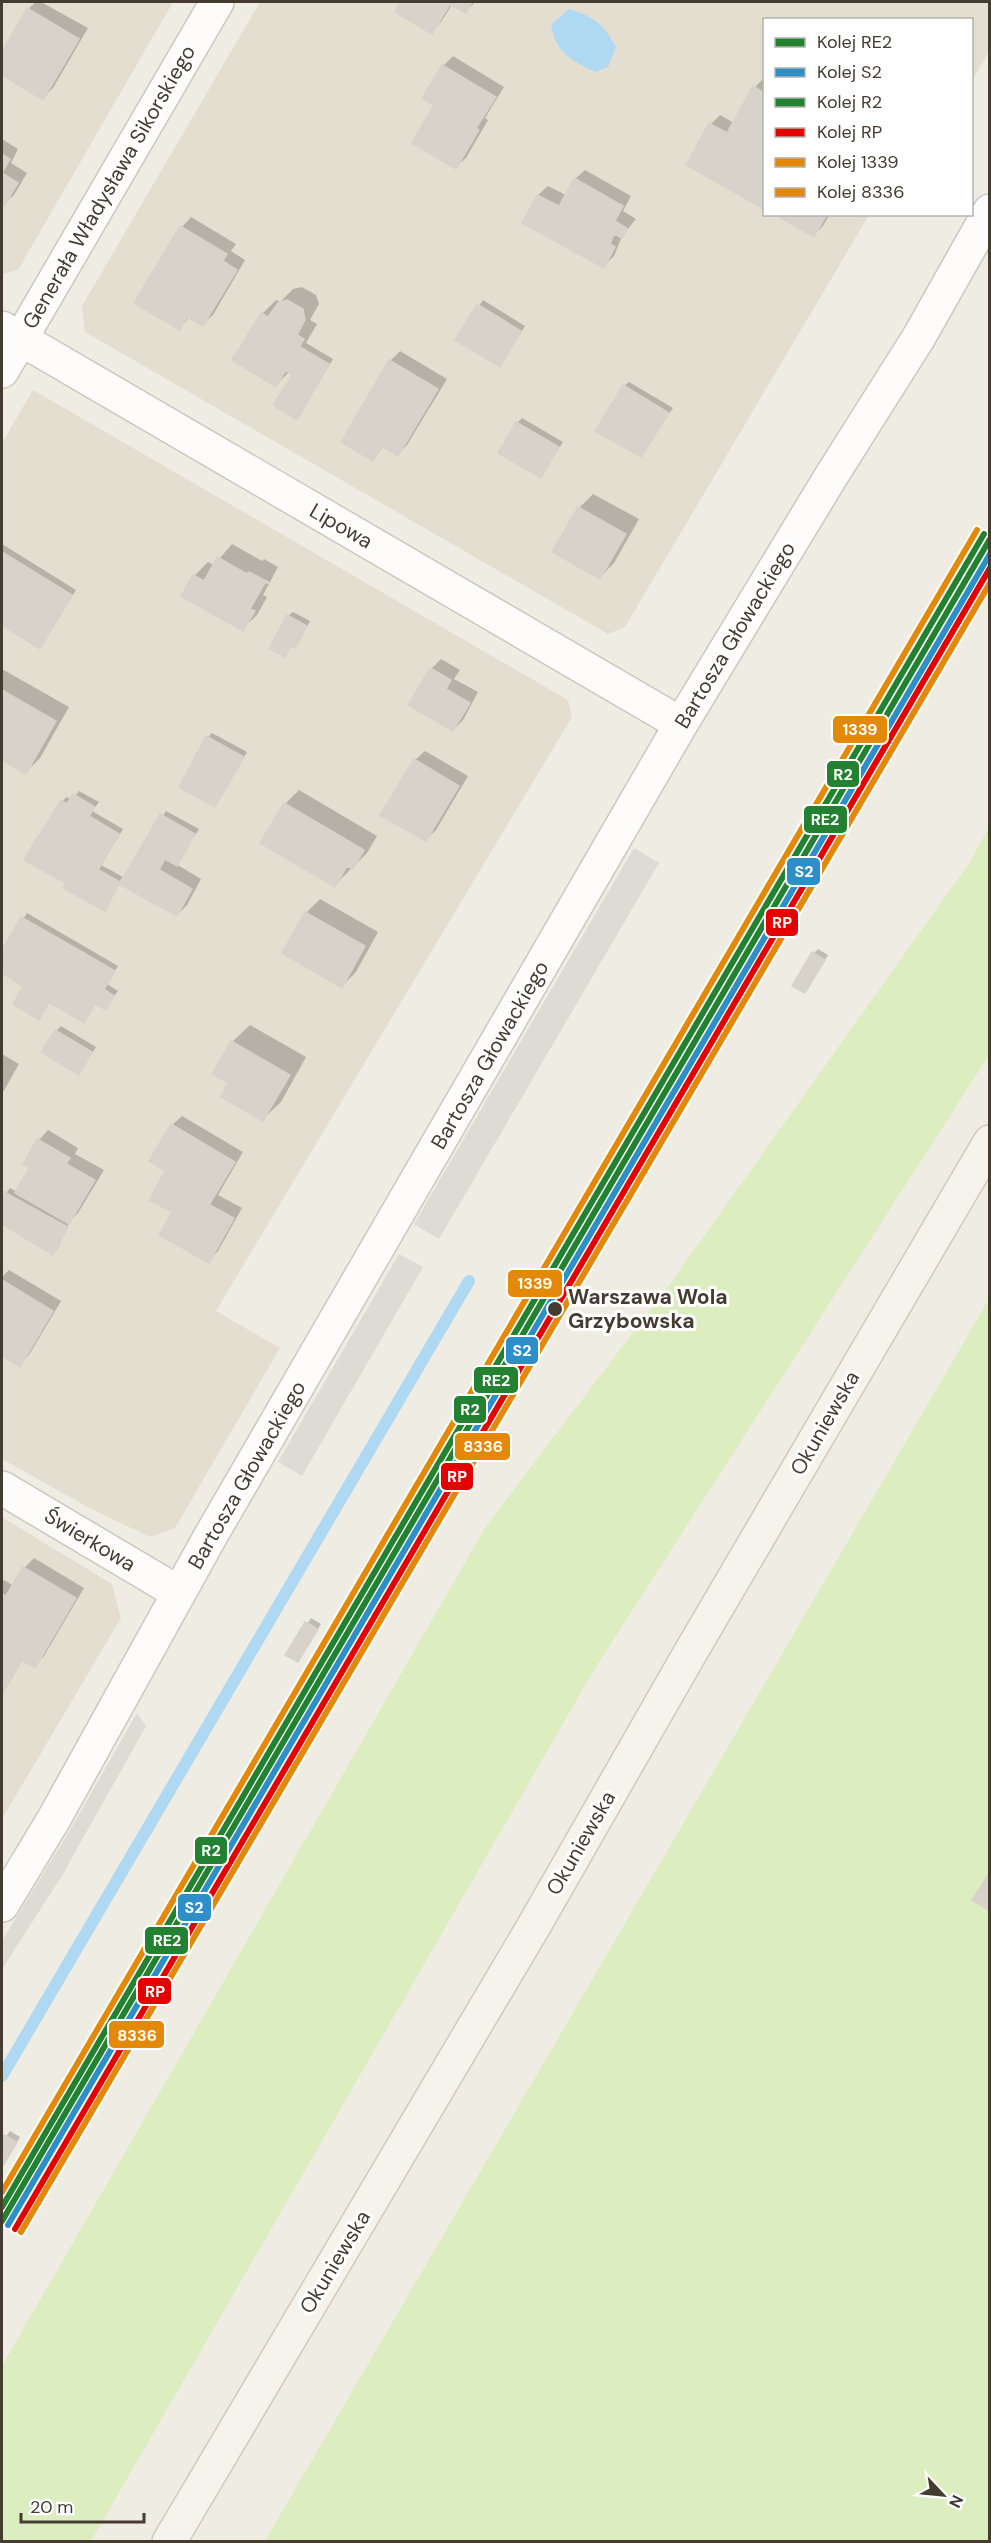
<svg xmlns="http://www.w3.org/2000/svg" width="991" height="2543" viewBox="0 0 991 2543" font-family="'DM Sans',sans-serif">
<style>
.residential{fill:#e4ded1}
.green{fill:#dcedc0}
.parking{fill:#dedbd4}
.water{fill:#afd8f2}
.shadow{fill:#0003}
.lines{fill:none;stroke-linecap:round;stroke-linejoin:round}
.stream{stroke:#afd8f2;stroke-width:12}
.building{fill:#d7d3cb;stroke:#d7d2ca;stroke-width:1.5}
.minor-casing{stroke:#cbc8c0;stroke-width:36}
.secondary-casing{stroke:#d0cabc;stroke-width:36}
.minor{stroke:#fdfcfb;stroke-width:33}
.secondary{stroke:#f6f3ec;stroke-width:33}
.rail-1-casing{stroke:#fff;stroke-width:10}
.rail-2-casing{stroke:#fff;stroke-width:10}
.rail-3-casing{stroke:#fff;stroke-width:10}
.rail-4-casing{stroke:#fff;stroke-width:10}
.rail-5-casing{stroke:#fff;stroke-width:10}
.rail-6-casing{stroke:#fff;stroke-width:10}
.rail-1{stroke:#238132;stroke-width:6}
.rail-2{stroke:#2e8ec7;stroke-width:6}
.rail-3{stroke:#238132;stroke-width:6}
.rail-4{stroke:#e50000;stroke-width:6}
.rail-5{stroke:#e38807;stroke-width:6}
.rail-6{stroke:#e38807;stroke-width:6}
.stop-dot{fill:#443c31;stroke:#fff;stroke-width:2}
.labels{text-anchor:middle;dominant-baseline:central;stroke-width:6;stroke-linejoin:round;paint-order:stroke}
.street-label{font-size:21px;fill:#443c31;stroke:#fff}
.stop-label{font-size:21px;font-weight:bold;fill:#443c31;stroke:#fff;text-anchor:start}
.line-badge{stroke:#fff;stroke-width:2}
.badge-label{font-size:16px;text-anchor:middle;font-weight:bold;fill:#fff}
</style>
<rect width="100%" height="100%" fill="#efece4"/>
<path class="residential" d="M2,2h171l-155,268 -16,4z
M260,2h729v49l-17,30v-61h-208v194l105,1 -244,412 -17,7 -523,-302 -3,-26z
M33,390l535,310 4,17 -356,594 64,37 -105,180 -25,9 -55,-26 -93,-52v-1016z
M2,1517l110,67 9,34 -119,201z"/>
<path class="green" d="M989,827v228l-395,615 -503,871h-89v-175l483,-838 187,-247 298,-419z
M989,1299v1242h-724z"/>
<path class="parking" d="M634,848l25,15 -220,376 -25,-15z
M399,1254l24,13 -121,209 -24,-14z
M137,1713l9,13 -83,148 -61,95v-28l68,-111z"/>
<path class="water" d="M569,9c26,8 34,15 47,38l-8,20 -13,5c-24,-12 -39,-19 -44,-47z"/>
<path class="shadow" d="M36,2h5l47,26 -35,60 -10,10 -41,-25v-18l26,-46z
M401,2h74l-9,9 -13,-8 -12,19 -9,10z
M453,56l51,31 -19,31 3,2 -22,38 -10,9 -19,-63 6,-38z
M764,78v129l-76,-43 23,-40 9,-9 14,8 21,-36z
M2,139l16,10 -7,14 16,10 -13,22 -10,9 -2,-1z
M585,170l46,26 -8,15 13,8 -14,17 -8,20 -10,10 -80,-44 14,-27 10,-9 18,9 9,-16z
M777,214h53l-7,12 -9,9z
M191,217l45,27 -5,7 14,9 -32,55 -10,9 -13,-7 -10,11 -44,-25 46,-76z
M302,287l14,8 3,9 -9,16 7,4 -11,19 27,16 -36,59 -3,-44 -4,-3 -14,14 -14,-71 14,-14 4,2 13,-13z
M483,300l42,26 -25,39 -43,-26z
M400,351l47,28 -40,66 -9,9 -14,-8 -11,13 17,-98z
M629,382l44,26 -32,48 -17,-70z
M522,418l41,24 -22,34 -24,-53z
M593,494l46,25 -25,44 -14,14 -46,-26 25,-43z
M2,544l74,46 -36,57 -38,-24z
M232,544l30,17 2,-2 14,8 -15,28 4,2 -10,18 -15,14 -59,-34 11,-19 14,-14 6,3z
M293,612l17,9 -11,20 -5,5 -2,-1 -7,10 3,-39z
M441,659l19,11 -6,9 24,13 -15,28 -10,10 -22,-61z
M2,669l67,38 -29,51 -14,14 -24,-14z
M212,733l35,19 -32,54 -7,-69z
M425,751l43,25 -32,54 -10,9 -11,-79z
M299,790l78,46 -10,17 -32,32 -50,-81z
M79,791l20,11 -7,9 31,18 -22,36 24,13 41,-67 33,18 -23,35 25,15 -14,26 -10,10 -57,-32 -16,26 -36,-27 -29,-45 23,-36 5,-4 5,3z
M320,899l58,33 -22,40 -14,14 -58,-33 22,-40z
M27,913l91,53 -11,18 11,7 -13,17 -9,-5 -12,18 -34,-20 -11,17 -14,-33 -23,-14v-18z
M818,949l10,6 -24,37 10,-39z
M250,1025l56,32 -25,45 -18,17 -33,-36 2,-41z
M61,1026l35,21 -17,26 -23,-42z
M2,1054l17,10 -17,30z
M182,1116l61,36 -25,43 24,13 -24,43 -10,10 -34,-50 -23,-12 16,-29 5,-45z
M48,1130l30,18 -3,6 29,16 -26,43 -8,8 -12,27 -5,5 -51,-31v-23l8,-11 7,4 14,-25 8,-27z
M9,1270l52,31 -32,54 -9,10 -18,-10v-78z
M34,1558l50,30 -40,68 -10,10 -11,-7 -21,36v-113l2,-2 10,6 10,-18z
M311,1618l10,6 -23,36 -11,-6z
M10,2131l10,6 -18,31v-26z"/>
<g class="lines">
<path class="stream" d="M2,2076l467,-795"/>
</g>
<path class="building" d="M398,2h74l-6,11 -16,-9 -18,30 -37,-22 5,-9z
M27,8l52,31 -36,61 -41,-25v-23z
M442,65l54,32 -20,31 3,2 -23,39 -44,-26 22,-38 -12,-7z
M753,86l11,7v116l-78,-44 23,-42 18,10z
M2,154l8,5 -8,14 16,10 -14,23 -2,-1z
M574,178l49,28 -8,15 13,8 -6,9 -8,-4 -4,10 5,3 -11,21 -82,-45 15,-28 22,11z
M774,214h53l-13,23z
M180,226l47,28 -4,7 14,9 -34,56 -16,-9 -7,13 -46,-27z
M287,300l16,9 2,11 -8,15 7,4 -28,48 -44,-27 29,-47 7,4 10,-14z
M477,304l44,27 -21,36 -45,-27z
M300,347l29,17 -32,56 -24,-15 19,-30 -6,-4z
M389,360l49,29 -40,67 -16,-10 -9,15 -32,-19z
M623,385l46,28 -28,44 -46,-26z
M516,422l43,25 -18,31 -43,-25z
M578,507l48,27 -26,45 -48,-27z
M2,552l70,43 -32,54 -38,-24z
M217,557l30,17 2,-2 21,11h-5l-15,26 5,2 -12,20 -62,-35 12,-21 11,6z
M287,615l20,11 -12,22 -4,-2 -6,11 -16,-9z
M430,668l21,12 -5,9 24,14 -17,28 -45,-26z
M2,690l54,31 -30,53 -24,-14z
M206,736l38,21 -29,50 -36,-20z
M414,759l45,27 -33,55 -46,-26z
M73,794l22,13 -6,9 30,18 -21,36 -59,-34 22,-36 6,4z
M284,803l80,47 -11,19 -6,-3 -12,21 -75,-44z
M160,814l35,20 -18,32 -12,-7 -6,11 -23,-14z
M38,836l36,20 -14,24 -36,-20z
M74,856l46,26 -15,29 -42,-23 3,-5 -6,-3z
M136,856l56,33 -15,27 -58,-32z
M305,912l60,34 -23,42 -60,-35z
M21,917l58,33 -40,70 -26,-16 10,-18 -21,-13v-23z
M79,950l36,21 -11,18 10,7 -8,14 -11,-6 -11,19 -35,-21z
M812,952l13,8 -20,33 -13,-7z
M55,1030l37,22 -13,23 -38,-23z
M231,1041l59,34 -27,46 -42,-24 7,-14 -16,-9z
M171,1124l64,38 -26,43 -25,-14 -12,21 -23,-12 16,-29 -16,-10z
M37,1139l33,19 -4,6 29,16 -26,44 -54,-31 14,-25 -6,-4z
M184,1191l50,27 -25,45 -50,-28z
M4,1192l64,35 -15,28 -51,-31v-28z
M2,1280l51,31 -33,56 -18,-11z
M23,1567l53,31 -41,70 -33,-20v-54l4,2z
M305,1622l13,7 -20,33 -13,-7z
M2,1648l20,12 -20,35z
M990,1872v39l-18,-11z
M4,2135l13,7 -15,25v-28z"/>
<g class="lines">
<g class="minor-casing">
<path id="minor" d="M2,328l679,396
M2,371l215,-369
M2,1488l177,105
M2,1905l53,-88 155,-280 471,-813 149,-246 89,-141 71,-126"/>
</g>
<g class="secondary-casing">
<path id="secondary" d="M169,2542l366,-618 154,-269 301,-513"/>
</g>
<use href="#minor" class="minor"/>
<use href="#secondary" class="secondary"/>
<g class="rail-1-casing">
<path id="rail-1" d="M2,2221l988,-1682"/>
</g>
<g class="rail-2-casing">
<path id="rail-2" d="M8,2225l982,-1671"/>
</g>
<g class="rail-3-casing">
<path id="rail-3" d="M2,2207l982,-1673"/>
</g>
<g class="rail-4-casing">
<path id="rail-4" d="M15,2229l975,-1661"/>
</g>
<g class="rail-5-casing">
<path id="rail-5" d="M2,2192l975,-1662"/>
</g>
<g class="rail-6-casing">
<path id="rail-6" d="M21,2232l969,-1649"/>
</g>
<use href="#rail-1" class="rail-1"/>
<use href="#rail-2" class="rail-2"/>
<use href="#rail-3" class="rail-3"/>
<use href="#rail-4" class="rail-4"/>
<use href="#rail-5" class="rail-5"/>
<use href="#rail-6" class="rail-6"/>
</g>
<circle class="stop-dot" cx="555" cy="1309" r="8"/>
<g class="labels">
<g class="street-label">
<text transform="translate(109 187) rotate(-60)">Generała Władysława Sikorskiego</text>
<text transform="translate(341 526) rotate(30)">Lipowa</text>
<text transform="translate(735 635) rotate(-59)">Bartosza Głowackiego</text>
<text transform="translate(490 1055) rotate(-60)">Bartosza Głowackiego</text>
<text transform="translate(825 1423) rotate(-60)">Okuniewska</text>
<text transform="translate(247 1475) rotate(-60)">Bartosza Głowackiego</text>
<text transform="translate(90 1540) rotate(31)">Świerkowa</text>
<text transform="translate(581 1843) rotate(-60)">Okuniewska</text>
<text transform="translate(335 2262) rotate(-59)">Okuniewska</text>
</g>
<g class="stop-label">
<text x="568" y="1297">Warszawa Wola<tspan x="568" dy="24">Grzybowska</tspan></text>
</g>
</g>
<g class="line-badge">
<rect x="832" y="715" width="56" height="29" rx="6" fill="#e38807"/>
<rect x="826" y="760" width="34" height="28" rx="6" fill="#238132"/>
<rect x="803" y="805" width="45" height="29" rx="6" fill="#238132"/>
<rect x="786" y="857" width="35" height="29" rx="6" fill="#2e8ec7"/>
<rect x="765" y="908" width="34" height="29" rx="6" fill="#e50000"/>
<rect x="507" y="1269" width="56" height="29" rx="6" fill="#e38807"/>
<rect x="505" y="1336" width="34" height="29" rx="6" fill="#2e8ec7"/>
<rect x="473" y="1366" width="46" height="28" rx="6" fill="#238132"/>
<rect x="453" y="1395" width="34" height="29" rx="6" fill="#238132"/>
<rect x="454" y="1432" width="57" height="29" rx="6" fill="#e38807"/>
<rect x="440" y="1462" width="34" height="29" rx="6" fill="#e50000"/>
<rect x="194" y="1836" width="34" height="29" rx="6" fill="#238132"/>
<rect x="177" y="1893" width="35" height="29" rx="6" fill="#2e8ec7"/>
<rect x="144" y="1926" width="45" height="29" rx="6" fill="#238132"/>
<rect x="137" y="1977" width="35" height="28" rx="6" fill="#e50000"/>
<rect x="108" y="2020" width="57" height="29" rx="6" fill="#e38807"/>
</g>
<g class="badge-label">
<text x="860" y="735">1339</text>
<text x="843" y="780">R2</text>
<text x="825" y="825">RE2</text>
<text x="804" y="877">S2</text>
<text x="782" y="928">RP</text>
<text x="535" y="1289">1339</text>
<text x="522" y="1356">S2</text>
<text x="496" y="1386">RE2</text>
<text x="470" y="1415">R2</text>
<text x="483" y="1452">8336</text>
<text x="457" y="1482">RP</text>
<text x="211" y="1856">R2</text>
<text x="194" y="1913">S2</text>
<text x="167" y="1946">RE2</text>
<text x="155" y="1997">RP</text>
<text x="137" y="2041">8336</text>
</g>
<rect width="991" height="2543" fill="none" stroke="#443c31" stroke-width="6"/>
<rect x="763" y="18" width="210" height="198" fill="#ffffff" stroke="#b4b1ad" stroke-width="1.5"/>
<rect x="775" y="38" width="30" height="9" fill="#238132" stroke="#b4b1ad" stroke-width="1.5"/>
<text x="817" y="48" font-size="18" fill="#443c31">Kolej RE2</text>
<rect x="775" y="68" width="30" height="9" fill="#2e8ec7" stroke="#b4b1ad" stroke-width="1.5"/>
<text x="817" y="78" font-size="18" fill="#443c31">Kolej S2</text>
<rect x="775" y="98" width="30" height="9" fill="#238132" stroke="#b4b1ad" stroke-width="1.5"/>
<text x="817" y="108" font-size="18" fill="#443c31">Kolej R2</text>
<rect x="775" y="128" width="30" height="9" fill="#e50000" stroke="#b4b1ad" stroke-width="1.5"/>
<text x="817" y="138" font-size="18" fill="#443c31">Kolej RP</text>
<rect x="775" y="158" width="30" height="9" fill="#e38807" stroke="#b4b1ad" stroke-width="1.5"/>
<text x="817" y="168" font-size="18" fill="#443c31">Kolej 1339</text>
<rect x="775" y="188" width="30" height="9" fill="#e38807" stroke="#b4b1ad" stroke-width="1.5"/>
<text x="817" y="198" font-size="18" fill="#443c31">Kolej 8336</text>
<g transform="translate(943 2495) rotate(116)" stroke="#ffffff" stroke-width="4.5" paint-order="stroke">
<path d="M0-4.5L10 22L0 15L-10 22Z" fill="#443c31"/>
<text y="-9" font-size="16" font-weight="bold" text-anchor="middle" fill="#443c31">N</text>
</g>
<path d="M21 2513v9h123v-9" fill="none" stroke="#443c31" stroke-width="3"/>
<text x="30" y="2513" font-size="18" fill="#443c31" stroke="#ffffff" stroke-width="4.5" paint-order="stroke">20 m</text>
</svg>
